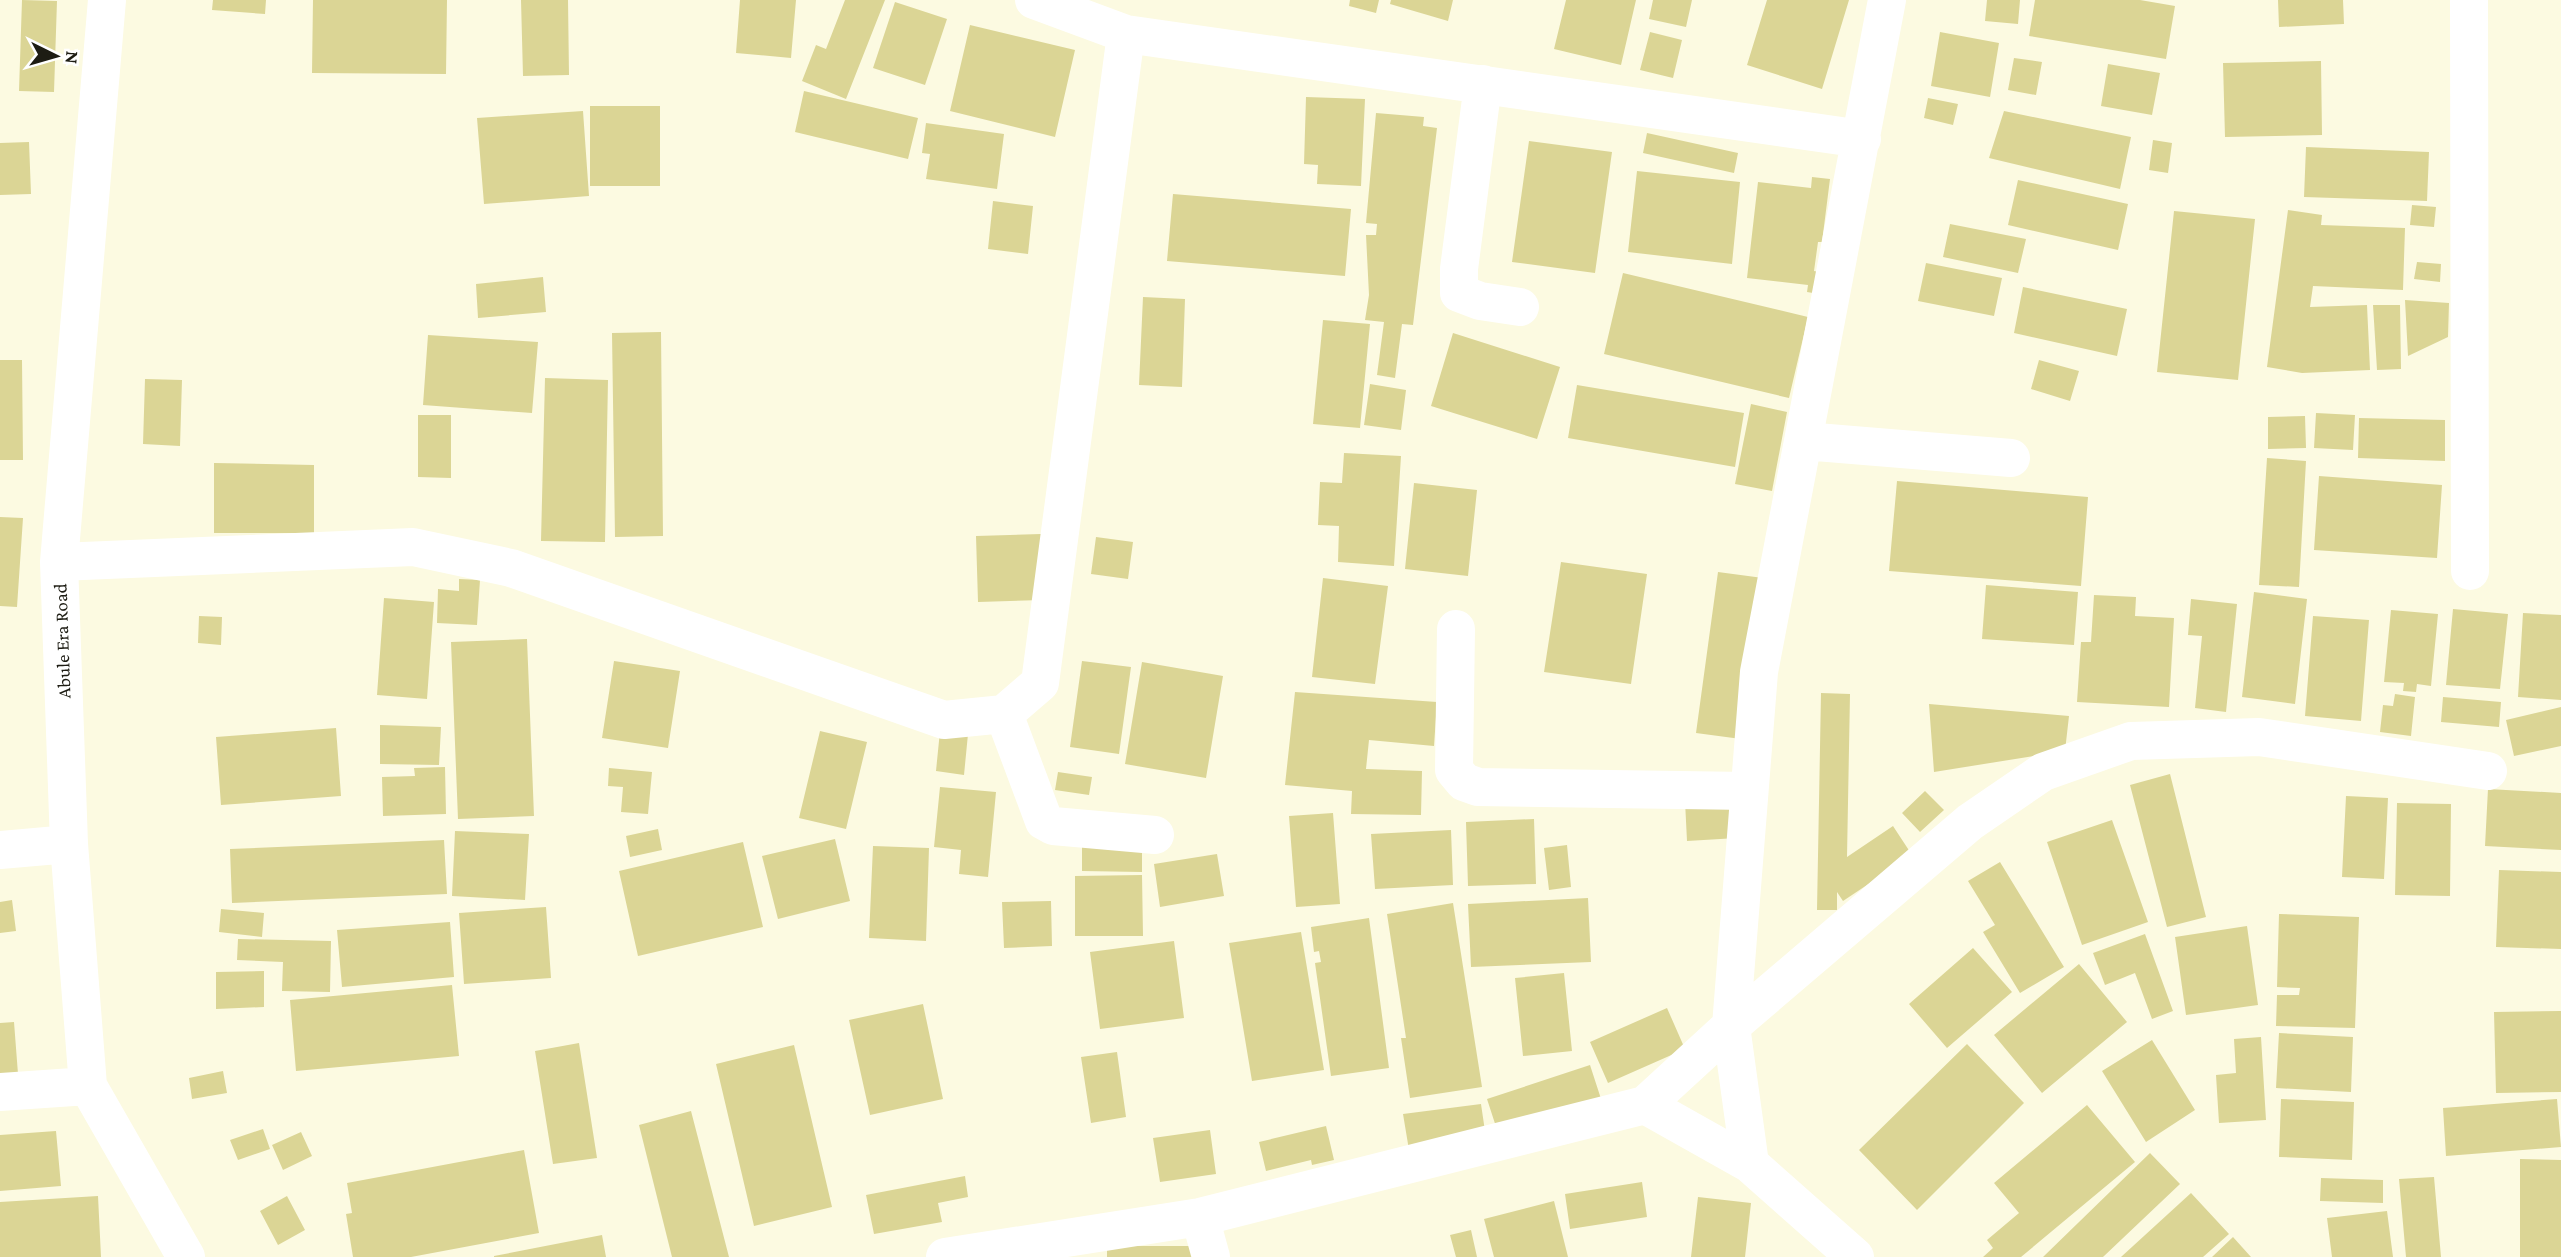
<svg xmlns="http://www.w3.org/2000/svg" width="2561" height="1257" viewBox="0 0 2561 1257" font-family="'Crimson Pro',serif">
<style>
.building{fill:#dbd595}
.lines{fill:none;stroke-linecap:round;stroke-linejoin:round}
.minor{stroke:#fff;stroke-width:38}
.labels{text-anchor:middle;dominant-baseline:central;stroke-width:6;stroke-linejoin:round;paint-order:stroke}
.street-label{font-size:19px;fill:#1d1c13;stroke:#fff}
</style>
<rect width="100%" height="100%" fill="#fcfae1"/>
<path class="building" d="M22,0l35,1 -3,91 -35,-1z
M213,0h53l-1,14 -53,-4z
M313,0h134l-1,74 -134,-1z
M521,0h47l1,75 -46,1z
M740,0h56l-5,58 -55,-5z
M845,0h40l-39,99 -44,-18 14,-36 10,4z
M1350,0h29l-3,13 -27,-7z
M1391,0h62l-5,21 -58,-17z
M1566,0h70l-15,65 -67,-16z
M1653,0h39l-6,27 -37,-8z
M1767,0h82l-27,89 -75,-24z
M1987,0h33l-2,24 -33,-3z
M2035,0h105l35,6 -9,53 -137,-23z
M2278,0h65l1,24 -65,3z
M895,2l52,17 -22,66 -52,-17z
M970,25l105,25 -20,87 -105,-26z
M1650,32l32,8 -9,38 -33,-8z
M1940,32l59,11 -9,54 -59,-11z
M2014,58l28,4 -6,33 -28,-5z
M2321,61l1,74 -97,2 -2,-74z
M2108,64l52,9 -8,42 -51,-9z
M804,91l114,27 -10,41 -113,-27z
M1306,97l59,2 -4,87 -44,-2 1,-19 -14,-1z
M1928,98l30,6 -5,21 -29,-7z
M590,106h70v80h-70z
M583,111l6,85 -105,8 -7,-86z
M2004,111l127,26 -11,52 -131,-31z
M1376,113l48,4 -1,9 14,2 -24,197 -11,-1 -7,54 -18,-3 7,-53 -19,-2 4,-25 -3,-60h10l1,-11 -11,-1z
M926,123l78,11 -7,55 -71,-10 4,-25 -8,-1z
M1647,133l91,20 -4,20 -91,-20z
M2153,140l19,3 -4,30 -19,-3z
M1529,141l83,11 -17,121 -83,-11z
M29,142l2,52 -31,1v-52z
M2306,147l123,5 -2,49 -123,-4z
M1637,171l103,11 -8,82 -104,-12z
M1812,177l18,2 -8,63h-4l-4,29 14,3 -3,21 -18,-3 1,-7 -61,-7 11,-96 53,6z
M2018,180l110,24 -10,46 -110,-25z
M1173,194l178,15 -6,67 -178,-15z
M993,201l40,5 -5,48 -40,-5z
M2412,205l24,2 -2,20 -24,-2z
M2288,210l34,5 -1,10 84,3 -2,62 -90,-4 -3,21 57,-2 3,65 -68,3 -35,-6z
M2174,211l81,8 -17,161 -81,-8z
M1950,224l76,15 -8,34 -75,-16z
M2417,262l24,2 -1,18 -26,-3z
M1926,263l76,15 -8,38 -76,-15z
M1623,273l185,44 -19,81 -185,-44z
M543,277l3,35 -68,6 -2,-34z
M2023,287l104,22 -10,47 -103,-23z
M1143,297l42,2 -3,88 -43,-2z
M2405,300l44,3 -1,34 -40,19z
M2373,305h27l1,64 -24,1z
M1323,320l47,4 -10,104 -47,-4z
M661,332l2,204 -48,1 -3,-204z
M1453,333l107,34 -23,72 -106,-33z
M428,335l110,7 -6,71 -109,-8z
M0,360h22l1,100h-23z
M2039,360l40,11 -9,30 -39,-12z
M545,378l63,2 -3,162 -64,-1z
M145,379l37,1 -2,66 -37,-2z
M1370,384l36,6 -5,40 -37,-5z
M1577,385l167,28 -9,54 -167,-29z
M1751,404l36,8 -15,79 -37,-7z
M2316,413l39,2 -2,35 -39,-2z
M418,415h33v63l-33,-1z
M2305,416l1,32 -38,1v-32z
M2359,418l86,2v41l-87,-3z
M1344,453l57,3 -7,110 -56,-4 1,-36 -21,-1 2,-43 22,1z
M2267,458l39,3 -7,126 -40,-2z
M214,463l100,2v68h-100z
M2319,476l123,9 -5,73 -123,-8z
M1897,481l191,16 -7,89 -192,-15z
M1414,483l63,7 -9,86 -63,-7z
M0,517l23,1 -6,89 -17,-1z
M1041,534l1,66 -64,2 -2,-66z
M1096,537l37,5 -5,37 -37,-5z
M1561,562l86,12 -16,110 -87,-12z
M1718,572l45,6 -22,161 -45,-6z
M1323,578l65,8 -13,98 -63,-7z
M459,579l21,1 -3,45 -40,-2 1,-34 21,2z
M1986,585l92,7 -4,53 -92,-6z
M2254,592l53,7 -12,105 -53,-7z
M2094,595l42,2 -1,19 39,2 -5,89 -92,-5 4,-60h10z
M384,598l50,4 -7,97 -50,-4z
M2191,599l46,5 -11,108 -31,-4 7,-72 -14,-1z
M2453,609l55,5 -8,75 -54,-4z
M2391,610l47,4 -7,72 -14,-2 -1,8 -13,-1 1,-8 -20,-1z
M2523,613l38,2v85l-43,-3z
M199,616l23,1 -1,28 -23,-2z
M2313,616l56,4 -8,101 -56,-5z
M527,639l7,177 -76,3 -7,-177z
M614,661l66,10 -12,77 -66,-10z
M1082,661l49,6 -12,87 -49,-7z
M1142,662l81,14 -17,102 -81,-14z
M1295,692l142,10 -3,44 -65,-6 -3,29 56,2 -1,44 -70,-1 1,-23 -67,-6z
M1821,693l29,1 -3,163 46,-31 19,29 -69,46 -6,-9v18h-20z
M2395,694l20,3 -4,39 -31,-4 3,-27 10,1z
M2443,697l58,5 -2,25 -58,-5z
M1929,704l140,12 -4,35 -131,21z
M2561,707v39l-47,10 -8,-36z
M380,725l61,2 -2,38 -59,-1z
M336,728l5,68 -120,9 -5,-68z
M820,731l47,11 -21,87 -47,-11z
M940,731l28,3 -4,41 -28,-4z
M445,767l1,47 -63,2 -1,-39 33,-1 -1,-8z
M609,768l43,4 -4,42 -27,-2 2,-25 -15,-1z
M1058,772l34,5 -3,18 -34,-5z
M2170,774l36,143 -39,10 -37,-142z
M940,787l56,5 -8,85 -29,-3 2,-24 -27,-3z
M2488,789l73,4v57l-76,-4z
M1925,791l19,19 -24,22 -18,-19z
M2346,796l42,2 -4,81 -42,-2z
M1734,799l3,39 -50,3 -2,-40z
M2397,803l54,1 -1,92 -55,-1z
M1333,813l7,91 -44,3 -7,-91z
M1534,819l2,65 -68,2 -2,-64z
M2112,820l36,102 -66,23 -35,-103z
M658,829l4,21 -32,7 -4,-21z
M1451,830l2,55 -78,4 -4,-55z
M455,831l74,3 -4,66 -73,-4z
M835,839l15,62 -72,18 -16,-63z
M444,840l3,54 -215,9 -2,-54z
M743,842l20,85 -125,29 -19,-85z
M1567,845l4,42 -22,3 -5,-42z
M873,846l56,2 -3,93 -57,-3z
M1082,846l60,1v25l-60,-1z
M1217,854l7,42 -64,11 -6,-43z
M2000,862l64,105 -44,26 -37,-61 12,-7 -27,-44z
M2499,870l62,2v77l-65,-2z
M1142,875l1,61h-68v-60z
M1588,898l3,64 -120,5 -3,-63z
M12,900l4,31 -16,2v-31z
M1051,901l1,45 -48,2 -2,-46z
M1453,903l29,184 -72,11 -9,-60h5l-19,-124z
M546,907l5,71 -87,6 -5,-71z
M221,909l43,4 -2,24 -43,-5z
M2279,914l80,3 -4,111 -79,-2 1,-31h22l1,-7 -23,-1z
M1369,918l20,150 -58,8 -16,-113 6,-1 -2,-11 -5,1 -3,-25z
M450,922l4,55 -112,10 -5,-57z
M2247,926l11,79 -72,10 -11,-78z
M1301,932l23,138 -72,11 -23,-138z
M2145,934l28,77 -21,8 -17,-46 -30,12 -12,-32z
M238,939l93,2 -1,51 -48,-1 1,-29 -46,-2z
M1174,941l10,77 -84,11 -10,-77z
M1973,948l39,44 -65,56 -38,-44z
M2079,964l48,58 -85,71 -48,-58z
M264,971v36l-48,2v-37z
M1564,973l8,78 -49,5 -8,-78z
M452,985l7,71 -163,15 -6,-71z
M923,1004l20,95 -73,16 -21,-95z
M1667,1008l18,41 -77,34 -18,-41z
M2561,1011v81l-65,1 -2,-81z
M14,1022l4,52 -18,2v-53z
M2279,1033l74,4 -2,55 -75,-4z
M2261,1037l5,83 -47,3 -3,-48 20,-2 -2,-34z
M2152,1040l43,70 -49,32 -44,-71z
M579,1043l18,115 -44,6 -18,-113z
M1967,1044l57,59 -107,107 -58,-60z
M794,1045l38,162 -78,19 -38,-162z
M1117,1052l9,65 -35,6 -10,-66z
M1590,1065l13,40 -103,34 -13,-40z
M223,1071l4,22 -35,6 -3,-21z
M2281,1099l73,3 -2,58 -73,-3z
M2557,1099l4,48 -115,9 -3,-48z
M1481,1104l5,34 -77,12 -6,-36z
M2087,1105l48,57 -114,95h-38l10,-9 -6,-8 32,-27 -25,-30z
M691,1111l38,146h-57l-33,-132z
M1326,1126l8,34 -22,5 -1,-5 -45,11 -7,-29z
M263,1129l7,20 -32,11 -8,-20z
M1210,1130l6,44 -56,8 -7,-44z
M56,1131l5,55 -61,5v-56z
M301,1132l11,24 -29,14 -11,-25z
M524,1150l15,83 -128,24h-58l-7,-43 6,-1 -5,-30z
M2150,1153l30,31 -77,73h-60z
M2520,1159l41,1v97h-41z
M965,1176l3,21 -30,6 4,19 -68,12 -8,-39z
M2434,1177l7,80h-35l-7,-78z
M2321,1178l62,2v23l-63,-2z
M1642,1182l5,35 -77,12 -5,-35z
M2191,1193l38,41 -26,23h-82z
M98,1196l3,61h-101v-55z
M287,1196l18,34 -27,15 -18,-34z
M1698,1197l53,6 -6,54h-54z
M1554,1201l14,56h-74l-10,-38z
M2387,1211l6,46h-61l-5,-39z
M1471,1230l6,27h-21l-6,-22z
M602,1235l4,22h-112v-1z
M2233,1237l18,20h-39z
M1107,1246h100v11h-100z"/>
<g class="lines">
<path class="minor" d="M107,0l-48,562 10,282 19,242 98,171
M1034,0l92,34 736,105
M2469,0l1,571
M1483,84l-24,185v24l21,8 40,6
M1804,441l207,17
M59,562l354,-15 98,21 433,152 60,-6 36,-31 86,-649
M1456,629l-2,141 10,12 14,5 270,4
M1004,714l40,107 9,5 102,9
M0,850l69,-6
M0,1092l88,-6
M1645,1105l105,59 105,93
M1750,1164l-19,-138 239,-204 73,-50 88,-31 128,-4 229,34
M1200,1217l11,40
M945,1257l255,-40 445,-112 86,-79 28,-354 128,-672"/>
</g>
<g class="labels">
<g class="street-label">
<text transform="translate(62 641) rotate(-92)">Abule Era Road</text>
</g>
</g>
<g transform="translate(56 56) rotate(95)" stroke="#ffffff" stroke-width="5" paint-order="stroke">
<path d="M0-5L12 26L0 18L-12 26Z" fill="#1d1c13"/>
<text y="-10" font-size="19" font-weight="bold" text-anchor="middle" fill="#1d1c13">N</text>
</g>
</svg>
